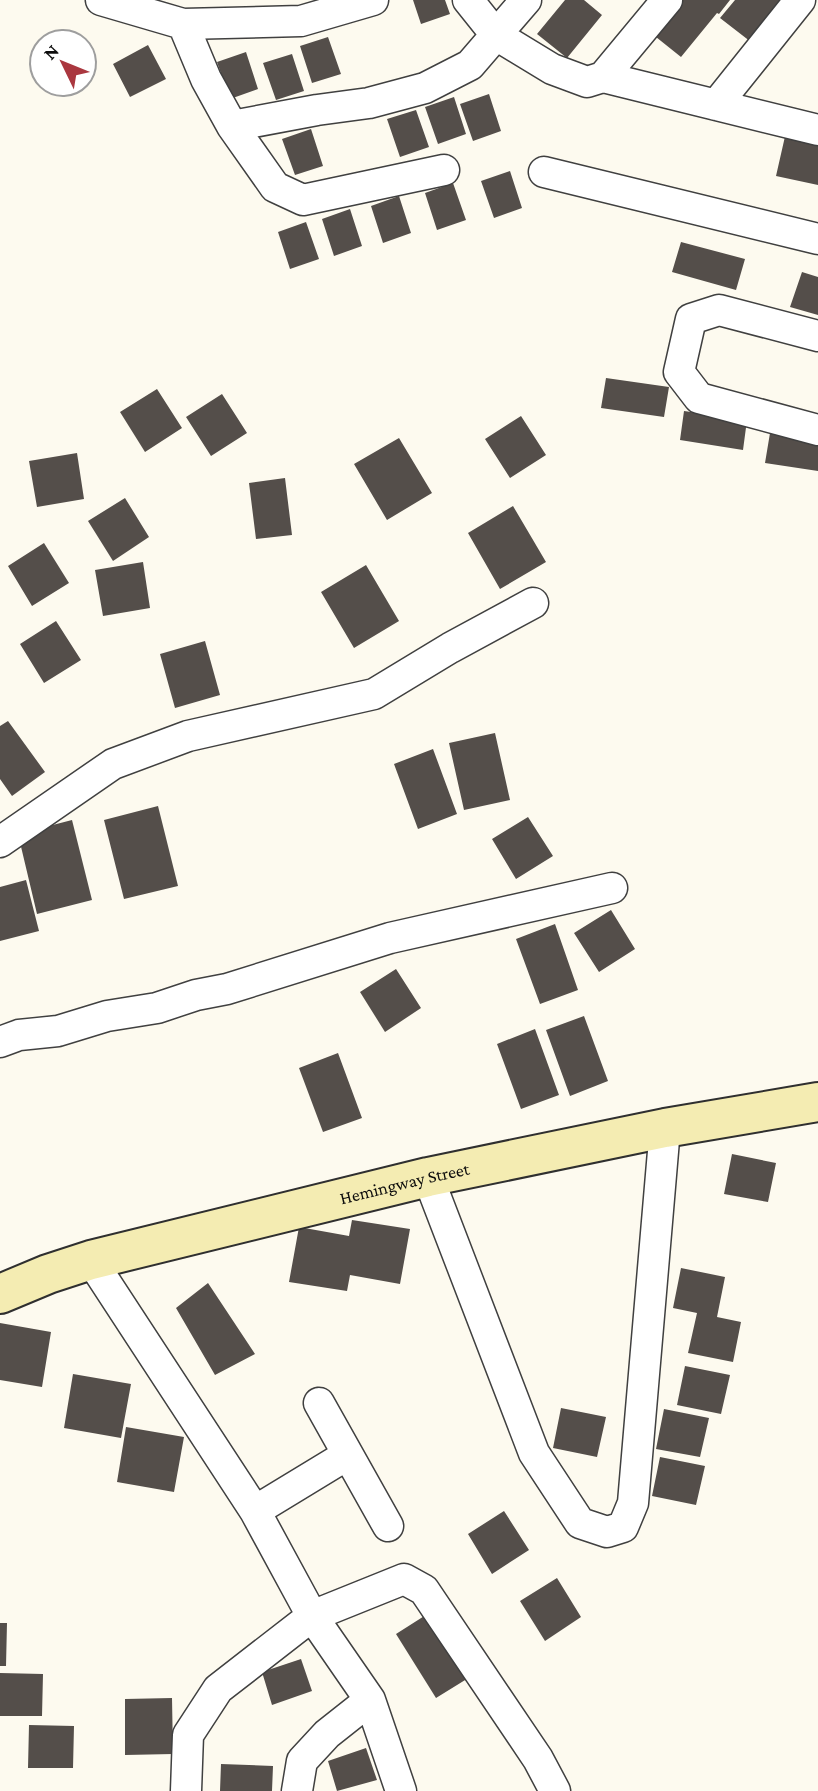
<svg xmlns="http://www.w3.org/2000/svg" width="818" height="1791" viewBox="0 0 818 1791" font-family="'Crimson Pro',serif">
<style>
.building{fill:#544e4a}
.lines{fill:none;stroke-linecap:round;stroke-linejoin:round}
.street-casing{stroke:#404040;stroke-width:33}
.secondary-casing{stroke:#2f2f2f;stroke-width:42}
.street{stroke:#fff;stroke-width:30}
.secondary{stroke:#f4ecb2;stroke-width:38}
.labels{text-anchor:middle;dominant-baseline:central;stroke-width:7;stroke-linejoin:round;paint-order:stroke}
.street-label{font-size:18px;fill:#0d0d0d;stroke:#fff}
</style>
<rect width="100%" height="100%" fill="#fdfaef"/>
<path class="building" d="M413,0h32l5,14 -29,10z
M565,0h19l18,15 -35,43 -30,-24z
M677,0h53l-11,14 -2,-1 -36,44 -30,-24z
M735,0h49l-33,42 -31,-24z
M328,37l13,37 -29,9 -12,-37z
M148,45l18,34 -36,18 -17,-33z
M246,52l12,37 -28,10 -13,-37z
M292,54l12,37 -28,9 -13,-37z
M489,94l12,37 -28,10 -13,-37z
M454,97l12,37 -28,10 -13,-37z
M416,110l13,37 -29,10 -13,-38z
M311,129l12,37 -28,9 -13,-36z
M786,132l32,7v46l-42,-9z
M510,171l12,37 -28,10 -13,-37z
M453,183l13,37 -29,10 -12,-37z
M399,196l12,37 -28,10 -12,-37z
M350,209l12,37 -28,10 -12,-37z
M306,222l13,37 -29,10 -12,-37z
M681,242l64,17 -9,31 -64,-18z
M802,272l16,5v38l-28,-8z
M606,378l63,9 -5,30 -63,-9z
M157,389l25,39 -37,24 -25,-40z
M222,394l25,39 -36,23 -25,-39z
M684,411l63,9 -4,30 -63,-10z
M521,416l25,39 -36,23 -25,-39z
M770,433l48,8v30l-53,-8z
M399,438l33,55 -45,27 -33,-56z
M77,453l7,46 -47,8 -8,-46z
M285,478l7,57 -36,4 -7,-56z
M125,498l24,39 -36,24 -25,-40z
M513,506l33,56 -46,27 -32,-56z
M44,543l25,40 -37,23 -24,-40z
M143,562l7,46 -47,8 -8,-46z
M366,565l33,56 -45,27 -33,-56z
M56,621l25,39 -37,23 -24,-39z
M205,641l15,54 -45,13 -15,-54z
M8,721l37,51 -33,24 -12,-17v-53z
M495,733l15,67 -46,10 -15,-67z
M433,749l24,65 -39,15 -24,-65z
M158,806l20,80 -54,13 -20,-79z
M528,817l25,39 -37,23 -24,-40z
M72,820l20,80 -55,14 -19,-80z
M26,880l13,51 -39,10v-54z
M611,910l24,39 -36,23 -25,-39z
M555,924l23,66 -38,14 -24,-65z
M396,969l25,39 -36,24 -25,-40z
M584,1016l24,65 -38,15 -24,-66z
M535,1029l24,66 -38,14 -24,-65z
M338,1053l24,65 -39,14 -24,-64z
M732,1154l44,9 -8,39 -44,-8z
M352,1220l58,9 -10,55 -50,-9 -3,16 -58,-9 10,-55 50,9z
M681,1268l44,9 -8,40 24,5 -8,40 -45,-9 9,-40 -24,-5z
M208,1283l47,71 -40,21 -39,-67z
M0,1323l51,9 -9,55 -42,-7z
M685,1366l45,9 -9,39 -44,-9z
M73,1374l58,10 -10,54 -57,-10z
M561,1408l45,9 -9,40 -44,-9z
M664,1409l45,9 -9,39 -44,-8z
M126,1427l58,10 -10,55 -57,-10z
M660,1457l45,9 -9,39 -44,-9z
M504,1511l25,39 -37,24 -24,-40z
M557,1578l24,39 -36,24 -25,-40z
M429,1613l41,64 -34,21 -40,-64z
M0,1623h7l-1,43h-6z
M301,1659l11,32 -40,14 -10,-33z
M0,1673l43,1 -1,42h-42z
M172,1698l1,56 -48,1v-56z
M29,1725l45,1 -1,42h-45z
M366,1748l11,32 -40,11 -9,-30z
M221,1764l52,2 -1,25h-52z"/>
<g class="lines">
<g class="street-casing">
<path id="street" d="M101,0l82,24 118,-3 72,-21
M468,0l28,35 56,34 35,13 16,-5 64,-77
M183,24l23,55 26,47 43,61 28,13 141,-30
M603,77l215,53
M716,105l84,-105
M232,126l85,-16 52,-7 56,-15 45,-23 56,-65
M544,172l274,67
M818,336l-99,-26 -28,9 -12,53 20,26 119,32
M0,842l113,-78 75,-28 186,-42 76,-46 83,-45
M0,1042l19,-7 39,-4 49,-15 50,-8 39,-13 31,-6 163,-51 222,-50
M428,1177l106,276 46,70 27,9 16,-5 10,-24 32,-375
M91,1260l164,251 57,105 58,84 31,91
M319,1403l69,123
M255,1511l92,-56
M186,1791l2,-56 30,-46 94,-73 92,-37 20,11 114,169 17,32
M297,1791l5,-30 25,-27 43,-34"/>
</g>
<g class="secondary-casing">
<g id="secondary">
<path id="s1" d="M0,1294l48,-20 43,-14 337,-83 237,-49 153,-26"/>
</g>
</g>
<use href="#street" class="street"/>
<use href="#secondary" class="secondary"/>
</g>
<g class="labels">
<g class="street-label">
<text stroke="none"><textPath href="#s1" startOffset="420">Hemingway Street</textPath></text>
</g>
</g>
<g transform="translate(63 63) rotate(313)"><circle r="33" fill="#ffffff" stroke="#9e9e9e" stroke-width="2"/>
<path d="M0-5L12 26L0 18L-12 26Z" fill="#aa373f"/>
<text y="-10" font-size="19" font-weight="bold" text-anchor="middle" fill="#0d0d0d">N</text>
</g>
</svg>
